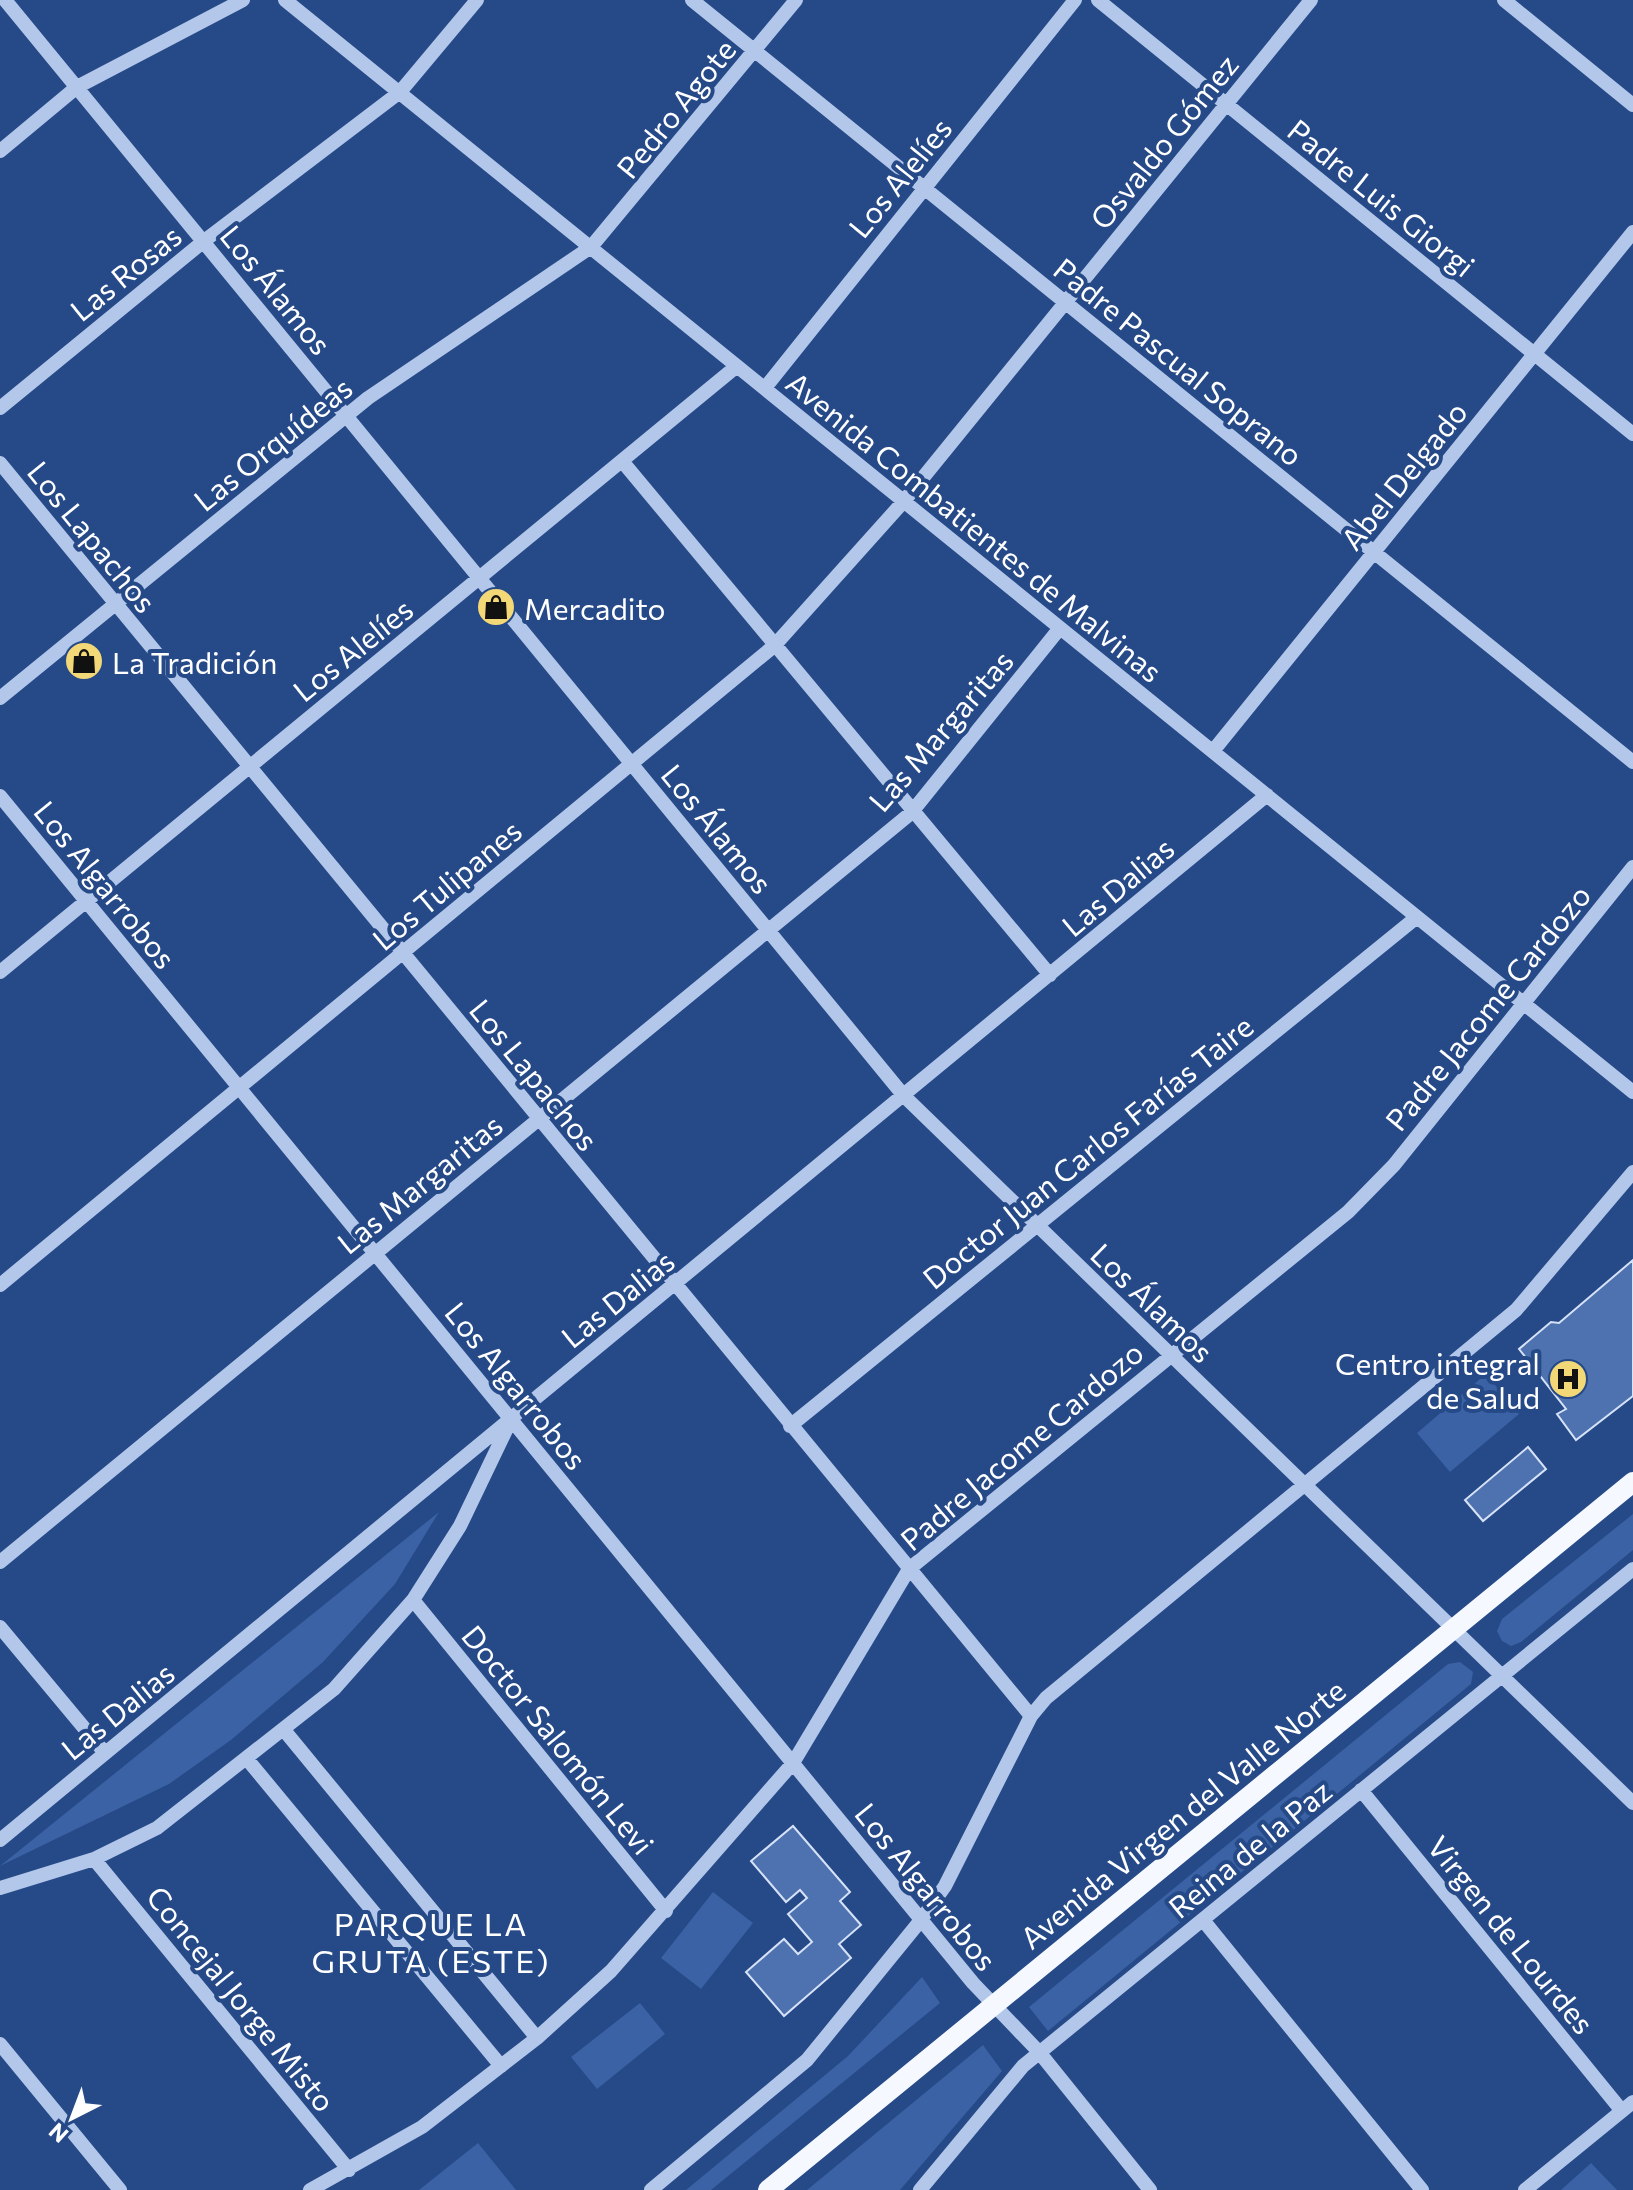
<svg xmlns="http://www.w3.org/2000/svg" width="1633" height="2190" viewBox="0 0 1633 2190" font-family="Commissioner,sans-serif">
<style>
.green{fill:#3a62a4}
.building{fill:#4e72af;stroke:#d6e2f7;stroke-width:2}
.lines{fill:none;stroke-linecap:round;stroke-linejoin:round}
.minor{stroke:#b2c7e9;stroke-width:14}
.major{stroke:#f5f8fe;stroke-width:20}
.labels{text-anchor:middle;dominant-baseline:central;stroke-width:8;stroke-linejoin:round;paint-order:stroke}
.street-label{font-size:30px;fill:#fff;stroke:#264988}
.poi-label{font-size:30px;fill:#fff;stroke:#264988;text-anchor:start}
.neighbourhood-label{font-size:32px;letter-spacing:2px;fill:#fff;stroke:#264988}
</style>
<rect width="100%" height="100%" fill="#264988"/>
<path class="green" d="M1486,1374l33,40 -69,58 -33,-39z
M439,1512l-44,72 -72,78 -92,78 -62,44 -169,82z
M1633,1514v36l-112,92 -10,4 -9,-5 -5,-10 5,-12z
M1460,1662l13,10 -2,12 -423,347 -19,-24 419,-343z
M713,1892l40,31 -52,66 -40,-31z
M922,1977l18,26 -229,187h-25l162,-134z
M640,2003l25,31 -68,55 -26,-32z
M983,2045l19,26 -102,119h-93z
M478,2143l38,47h-97z
M1591,2163l26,27h-56z"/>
<path class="building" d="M1633,1260v136l-57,44 -19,-26 9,-5 -47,-60 32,-27 8,1z
M1528,1447l18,22 -63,52 -18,-21z
M793,1826l57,66 -10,9 21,24 -22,19 12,14 -67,58 -38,-44 38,-33 14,15 14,-12 -24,-28 19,-16 -7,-8 -14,12 -35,-41z"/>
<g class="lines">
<path class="minor" d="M5,0l899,1096 729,707
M285,0l1348,1092
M692,0l941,762
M1098,0l535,434
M1504,0l129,105
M0,151l77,-64 166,-87
M765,388l310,-388
M0,408l204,-167 196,-149 77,-92
M622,461l428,514
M0,463l1031,1253
M0,698l368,-300 223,-151 205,-247
M1213,751l420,-519
M0,796l973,1187 66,69 111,138
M0,972l737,-606
M0,1285l774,-639 130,-145 407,-501
M790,1426l627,-509
M0,1562l911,-749 149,-185
M413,1600l253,311
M0,1627l105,126
M284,1730l253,308
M247,1759l254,307
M1361,1790l261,321
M0,1840l1267,-1045
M94,1859l255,311
M0,1888l94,-29 63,-31 177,-139 79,-89 47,-74 48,-100
M1203,1920l219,270
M0,2044l120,146
M310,2190l112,-63 115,-89 74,-67 182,-208 116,-194 439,-357 46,-47 239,-298
M651,2190l156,-130 114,-140 24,-34 86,-170 15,-18 470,-388 117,-138
M920,2190l103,-124 610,-497
M1525,2190l108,-88"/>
<path class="major" d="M768,2190l865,-708"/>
</g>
<defs>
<g id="shop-disc" transform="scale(2)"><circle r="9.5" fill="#f2d876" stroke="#264988"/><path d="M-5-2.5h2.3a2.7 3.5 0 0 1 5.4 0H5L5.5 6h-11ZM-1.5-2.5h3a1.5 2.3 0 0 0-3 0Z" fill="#111"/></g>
<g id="hospital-disc" transform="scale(2)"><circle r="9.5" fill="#f2d876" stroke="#264988"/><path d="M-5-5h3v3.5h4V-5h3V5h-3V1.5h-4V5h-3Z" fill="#111"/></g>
</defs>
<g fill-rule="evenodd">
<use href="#shop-disc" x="496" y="607"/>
<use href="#shop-disc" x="84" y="661"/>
<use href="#hospital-disc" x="1568" y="1379"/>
</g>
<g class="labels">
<g class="street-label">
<text transform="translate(675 108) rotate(-51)">Pedro Agote</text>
<text transform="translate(1163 141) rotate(-51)">Osvaldo Gómez</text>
<text transform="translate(899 177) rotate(-51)">Los Alelíes</text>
<text transform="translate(1382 197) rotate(39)">Padre Luis Giorgi</text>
<text transform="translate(125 272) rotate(-39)">Las Rosas</text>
<text transform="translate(277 289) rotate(51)">Los Álamos</text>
<text transform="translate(1179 361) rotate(39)">Padre Pascual Soprano</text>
<text transform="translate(272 443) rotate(-39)">Las Orquídeas</text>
<text transform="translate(1403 475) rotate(-51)">Abel Delgado</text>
<text transform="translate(975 526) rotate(39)">Avenida Combatientes de Malvinas</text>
<text transform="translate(93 536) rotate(51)">Los Lapachos</text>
<text transform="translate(352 649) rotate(-39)">Los Alelíes</text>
<text transform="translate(940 730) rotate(-49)">Las Margaritas</text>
<text transform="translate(718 828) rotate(51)">Los Álamos</text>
<text transform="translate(106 884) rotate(51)">Los Algarrobos</text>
<text transform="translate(446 884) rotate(-40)">Los Tulipanes</text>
<text transform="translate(1117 886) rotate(-40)">Las Dalias</text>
<text transform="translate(1487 1007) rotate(-51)">Padre Jacome Cardozo</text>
<text transform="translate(535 1074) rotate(51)">Los Lapachos</text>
<text transform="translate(1087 1151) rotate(-39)">Doctor Juan Carlos Farías Taire</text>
<text transform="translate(419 1183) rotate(-39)">Las Margaritas</text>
<text transform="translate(617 1298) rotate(-39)">Las Dalias</text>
<text transform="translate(1153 1302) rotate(44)">Los Álamos</text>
<text transform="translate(517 1385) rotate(51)">Los Algarrobos</text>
<text transform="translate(1021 1445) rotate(-40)">Padre Jacome Cardozo</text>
<text transform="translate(117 1710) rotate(-39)">Las Dalias</text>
<text transform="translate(559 1739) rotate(51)">Doctor Salomón Levi</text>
<text transform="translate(1182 1813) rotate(-39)">Avenida Virgen del Valle Norte</text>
<text transform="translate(1249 1848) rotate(-39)">Reina de la Paz</text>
<text transform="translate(927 1886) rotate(51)">Los Algarrobos</text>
<text transform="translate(1512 1934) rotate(51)">Virgen de Lourdes</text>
<text transform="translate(242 1998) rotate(51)">Concejal Jorge Misto</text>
</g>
<g class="poi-label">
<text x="524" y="607">Mercadito</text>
<text x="112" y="661">La Tradición</text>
<text x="1540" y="1362" text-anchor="end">Centro integral<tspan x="1540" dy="34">de Salud</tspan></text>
</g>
<g class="neighbourhood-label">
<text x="431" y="1923">PARQUE LA<tspan x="431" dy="37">GRUTA (ESTE)</tspan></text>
</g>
</g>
<g transform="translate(72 2118) rotate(222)" stroke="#264988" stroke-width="6" paint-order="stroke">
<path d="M0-6L14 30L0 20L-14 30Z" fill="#ffffff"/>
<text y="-12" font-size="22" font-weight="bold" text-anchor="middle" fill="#ffffff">N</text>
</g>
</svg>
